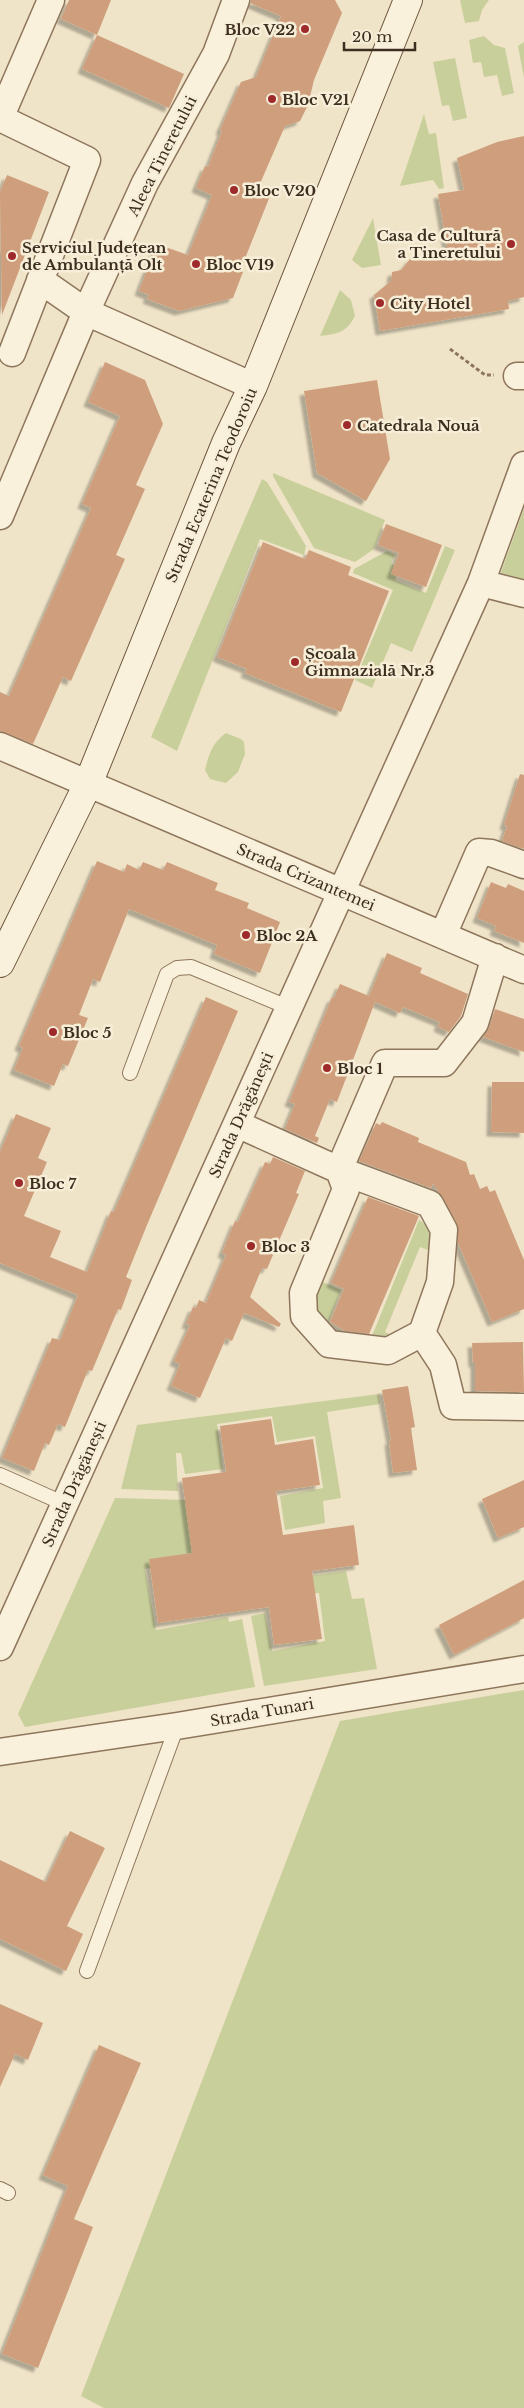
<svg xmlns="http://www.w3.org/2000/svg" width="524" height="2408" viewBox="0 0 524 2408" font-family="'Libre Baskerville',serif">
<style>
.green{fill:#c9cf9b}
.building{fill:#cf9f7d;filter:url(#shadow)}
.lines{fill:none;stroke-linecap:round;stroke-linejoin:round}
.lane-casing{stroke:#8d765c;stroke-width:16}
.street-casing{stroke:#8d765c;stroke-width:29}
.secondary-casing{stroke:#6f573f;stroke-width:30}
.path{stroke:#8d765c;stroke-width:3;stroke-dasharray:4 2.5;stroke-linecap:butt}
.lane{stroke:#faf1dc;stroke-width:14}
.street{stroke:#faf1dc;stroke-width:26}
.secondary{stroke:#faf1dc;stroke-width:28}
.poi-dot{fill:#9e2a2b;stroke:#f7eed8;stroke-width:2}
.labels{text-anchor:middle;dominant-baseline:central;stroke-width:5;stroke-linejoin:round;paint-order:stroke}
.poi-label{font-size:15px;font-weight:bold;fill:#3d2e20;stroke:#f7eed8;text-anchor:start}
.street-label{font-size:15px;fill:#3d2e20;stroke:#f7eed8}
</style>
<defs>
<filter id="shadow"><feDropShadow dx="-4.5" dy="4.5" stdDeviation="1" flood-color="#0004"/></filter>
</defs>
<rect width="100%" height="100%" fill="#f0e4c8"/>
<path class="green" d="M460,0h29l-7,10 -3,11 -14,2z
M484,36l10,9 11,3 9,45 -12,3 -5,-21 -13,2 -3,-15 -8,1 -4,-23z
M524,42v36l-6,-32z
M455,58l12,60 -14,3 -4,-16 -7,1 -9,-44z
M424,114l5,20 7,-1 8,55 -5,1 -6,-9 -33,6z
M373,218l8,47 -19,3 -10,-8z
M340,290l11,10 4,16c-8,16 -17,18 -35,20z
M273,473l112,47 -11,29 -19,13 -41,-14 -41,-72z
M262,479l5,3 39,64 -2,9 -44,-16 -83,212 -26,-14z
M524,508v79l-26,-6z
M445,546l10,4 -43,102 -21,-9 -19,45 -17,-8 38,-90 -40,-17 1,-4 33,-18 8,4 -4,9 9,3 -5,13 31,13z
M226,733l15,6 3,3 1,12 -7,18 -12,11 -16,-4 -5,-9c4,-16 7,-27 21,-37z
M419,1220c11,5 13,21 12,31l-11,-4 -35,85 4,2 -5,13 -14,-6z
M314,1278l27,12 -13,34 -13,-6z
M379,1394l1,10 -53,8 14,86 -18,3 2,22 -40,7 -5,-34 43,-8 -8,-52 -38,6 -5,-26 -55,8 6,45 -38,5 -4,-21h-5l2,38 -57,-2 16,-64z
M115,1498l74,2 69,52 -113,17 11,61 72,-13 1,5 13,-3 13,68 -230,40 -7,-13z
M346,1571l6,28 12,-1 13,71 -113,17 -13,-70 14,-3 7,38 53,-10 -6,-48 -15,1 -2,-17z
M524,1690v718h-420l-23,-12 259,-675z"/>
<path class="building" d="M69,0h42l-14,35 -36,-16z
M251,0h84l7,13 -28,67 -6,25 -8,16 -15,5 -26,60 13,5 -32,80 3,1 -10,26 -54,13 -32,-12 2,-4 -10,-4 18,-47 31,11 24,-60 -16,-7 9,-22 3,1 14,-36 -2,-1 21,-48 15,-5 25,-61 -31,-13z
M97,35l87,39 -15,34 -87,-39z
M524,136v161l-16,4 1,8 -129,22 -6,-36 17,-14 1,-9 9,-2 10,-12 37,-6 -10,-58 26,-4 -7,-32 40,-16z
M7,175l42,17 -47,123 -2,-123z
M105,362l40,18 18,44 -27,61 9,4 -29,66 9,4 -54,122 -8,-4 -30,67 -33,-13v-39l9,4 82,-188 -9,-4 38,-88 -32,-14z
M377,380l13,79 -24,42 -49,-28 -13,-82z
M386,524l56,21 -16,42 -35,-13 8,-21 -21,-8z
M263,542l42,17 4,-9 42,17 -3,8 41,16 -48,121 -96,-39 2,-4 -30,-12z
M520,774l4,1v74l-22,-8 5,-15 -3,-1z
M97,861l27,11 3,-8 12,6 4,-8 20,8 4,-8 51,21 -3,7 34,13 -2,5 33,14 -20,51 -46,-19 3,-9 -88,-36 -29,73 -7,-3 -14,36 9,3 -20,48 -5,-2 -9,22 -40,-16 9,-22 -4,-2z
M491,882l15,6 2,-4 16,7v52l-30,-12 2,-5 -19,-8z
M387,953l35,15 -2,5 48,21 -7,22 -12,16 -11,-5 2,-5 -37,-15 -3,6 -25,-11 -38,100 -7,-3 -15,37 4,2 -2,5 -32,-14 10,-25 -6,-2 43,-105 2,1 6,-14 29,12z
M206,997l32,14 -91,214 -21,52 6,3 -11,30 -3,-1 -26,62 -4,-1 -23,57 -7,-3 -9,21 -4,-2 -11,28 -32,-13 50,-120 8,2 18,-45 -78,-32v-111l16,-38 35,14 -13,30 9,4 -23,54 37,15 -11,26 37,15 24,-61 3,1z
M495,1009l29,10v33l-41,-15 6,-9z
M492,1082h32v51l-33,-1z
M382,1122l37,16 -1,4 48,20 4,13 4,-1 6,15 7,-3 3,6 5,-2 29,70v49l-32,13 -34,-79 -1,-20 -24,-40 -2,5 -72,-27 17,-38 4,2z
M273,1157l32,14 -9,22 3,1 -32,75 -5,-1 -12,29 31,27 -2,3 -35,-14 -12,28 -6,-3 -26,60 -29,-12 9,-22 -6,-3 16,-36 -4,-1 7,-17 3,1 3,-8 7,3 20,-48 -4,-2 13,-32 3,1 27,-60 5,2z
M368,1197l51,19 -50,118 -24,-3 -15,-9 14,-33 -13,-6z
M523,1342l1,50 -49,-1v-28h-2l-1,-20z
M408,1386l7,41 -4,1 6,42 -24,3 -4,-32 2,-1 -9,-50z
M271,1419l4,26 38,-6 7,46 -44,6 7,44 71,-10 5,40 -47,6 10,68 -48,6 -5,-38 -111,16 -9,-64 43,-6 -10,-75 44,-6 -6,-46z
M524,1480v47l-26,11 -16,-39z
M524,1580v38l-70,37 -15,-30z
M70,1831l35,17 -38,78 16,8 -17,37 -66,-32v-79l46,22z
M0,2004l43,19 -15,37 -13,-6 -15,33z
M99,2045l42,18 -67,156 19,8 -55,141 -36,-14 66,-168 -25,-11z"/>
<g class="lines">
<g class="lane-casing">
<path id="lane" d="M130,1073l37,-99 10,-6 14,-1 99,41
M0,1475l65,29
M87,1971l90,-245
M0,2189l8,4"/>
</g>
<g class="street-casing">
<path id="street" d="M0,118l87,42 -75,193
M0,118l51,-118
M40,280l46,32 167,74
M517,376h7
M0,516l86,-204 59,-129 71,-129 20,-54
M481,583l43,11
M0,746l524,224
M443,935l36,-83 12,1 33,12
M237,1124l102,46 91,34 14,26 -4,52 -18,51 -34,18 -59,-7 -25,-28 -1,-23 43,-104 -7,-19 46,-107h59l31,-40 20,-66
M422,1333l21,32 10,41 71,1
M0,1647l481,-1064 43,-118
M0,1752l177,-26 347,-57"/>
</g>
<g class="secondary-casing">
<path id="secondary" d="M0,963l88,-179 138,-341 27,-57 155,-386"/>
</g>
<path class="path" d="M450,349l35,26h9"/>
<use href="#lane" class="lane"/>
<use href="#street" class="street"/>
<use href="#secondary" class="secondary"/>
</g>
<g class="poi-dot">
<circle cx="305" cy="29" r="5"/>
<circle cx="272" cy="99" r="5"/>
<circle cx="234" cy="190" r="5"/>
<circle cx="511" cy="244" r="5"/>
<circle cx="12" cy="256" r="5"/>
<circle cx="196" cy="264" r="5"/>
<circle cx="380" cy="303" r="5"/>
<circle cx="347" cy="425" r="5"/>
<circle cx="295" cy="662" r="5"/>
<circle cx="246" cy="935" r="5"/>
<circle cx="53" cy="1032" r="5"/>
<circle cx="327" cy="1068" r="5"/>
<circle cx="19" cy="1183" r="5"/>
<circle cx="251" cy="1246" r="5"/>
</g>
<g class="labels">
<g class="poi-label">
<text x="295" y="29" text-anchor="end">Bloc V22</text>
<text x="282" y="99">Bloc V21</text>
<text x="244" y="190">Bloc V20</text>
<text x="501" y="235" text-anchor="end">Casa de Cultură<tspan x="501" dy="17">a Tineretului</tspan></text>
<text x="22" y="247">Serviciul Județean<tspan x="22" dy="17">de Ambulanță Olt</tspan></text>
<text x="206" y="264">Bloc V19</text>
<text x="390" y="303">City Hotel</text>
<text x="357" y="425">Catedrala Nouă</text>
<text x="305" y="653">Școala<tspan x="305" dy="17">Gimnazială Nr.3</tspan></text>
<text x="256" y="935">Bloc 2A</text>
<text x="63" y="1032">Bloc 5</text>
<text x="337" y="1068">Bloc 1</text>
<text x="29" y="1183">Bloc 7</text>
<text x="261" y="1246">Bloc 3</text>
</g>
<g class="street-label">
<text transform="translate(162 156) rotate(-63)">Aleea Tineretului</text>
<text transform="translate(211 485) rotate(-67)">Strada Ecaterina Teodoroiu</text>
<text transform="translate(306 877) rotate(23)">Strada Crizantemei</text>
<text transform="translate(241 1115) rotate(-66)">Strada Drăgănești</text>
<text transform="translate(74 1484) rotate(-66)">Strada Drăgănești</text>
<text transform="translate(262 1712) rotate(-10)">Strada Tunari</text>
</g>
</g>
<path d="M344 42v8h71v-8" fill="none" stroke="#3d2e20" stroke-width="2.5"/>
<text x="352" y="42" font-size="15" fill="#3d2e20" stroke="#f7eed8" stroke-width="4" paint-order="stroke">20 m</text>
</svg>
